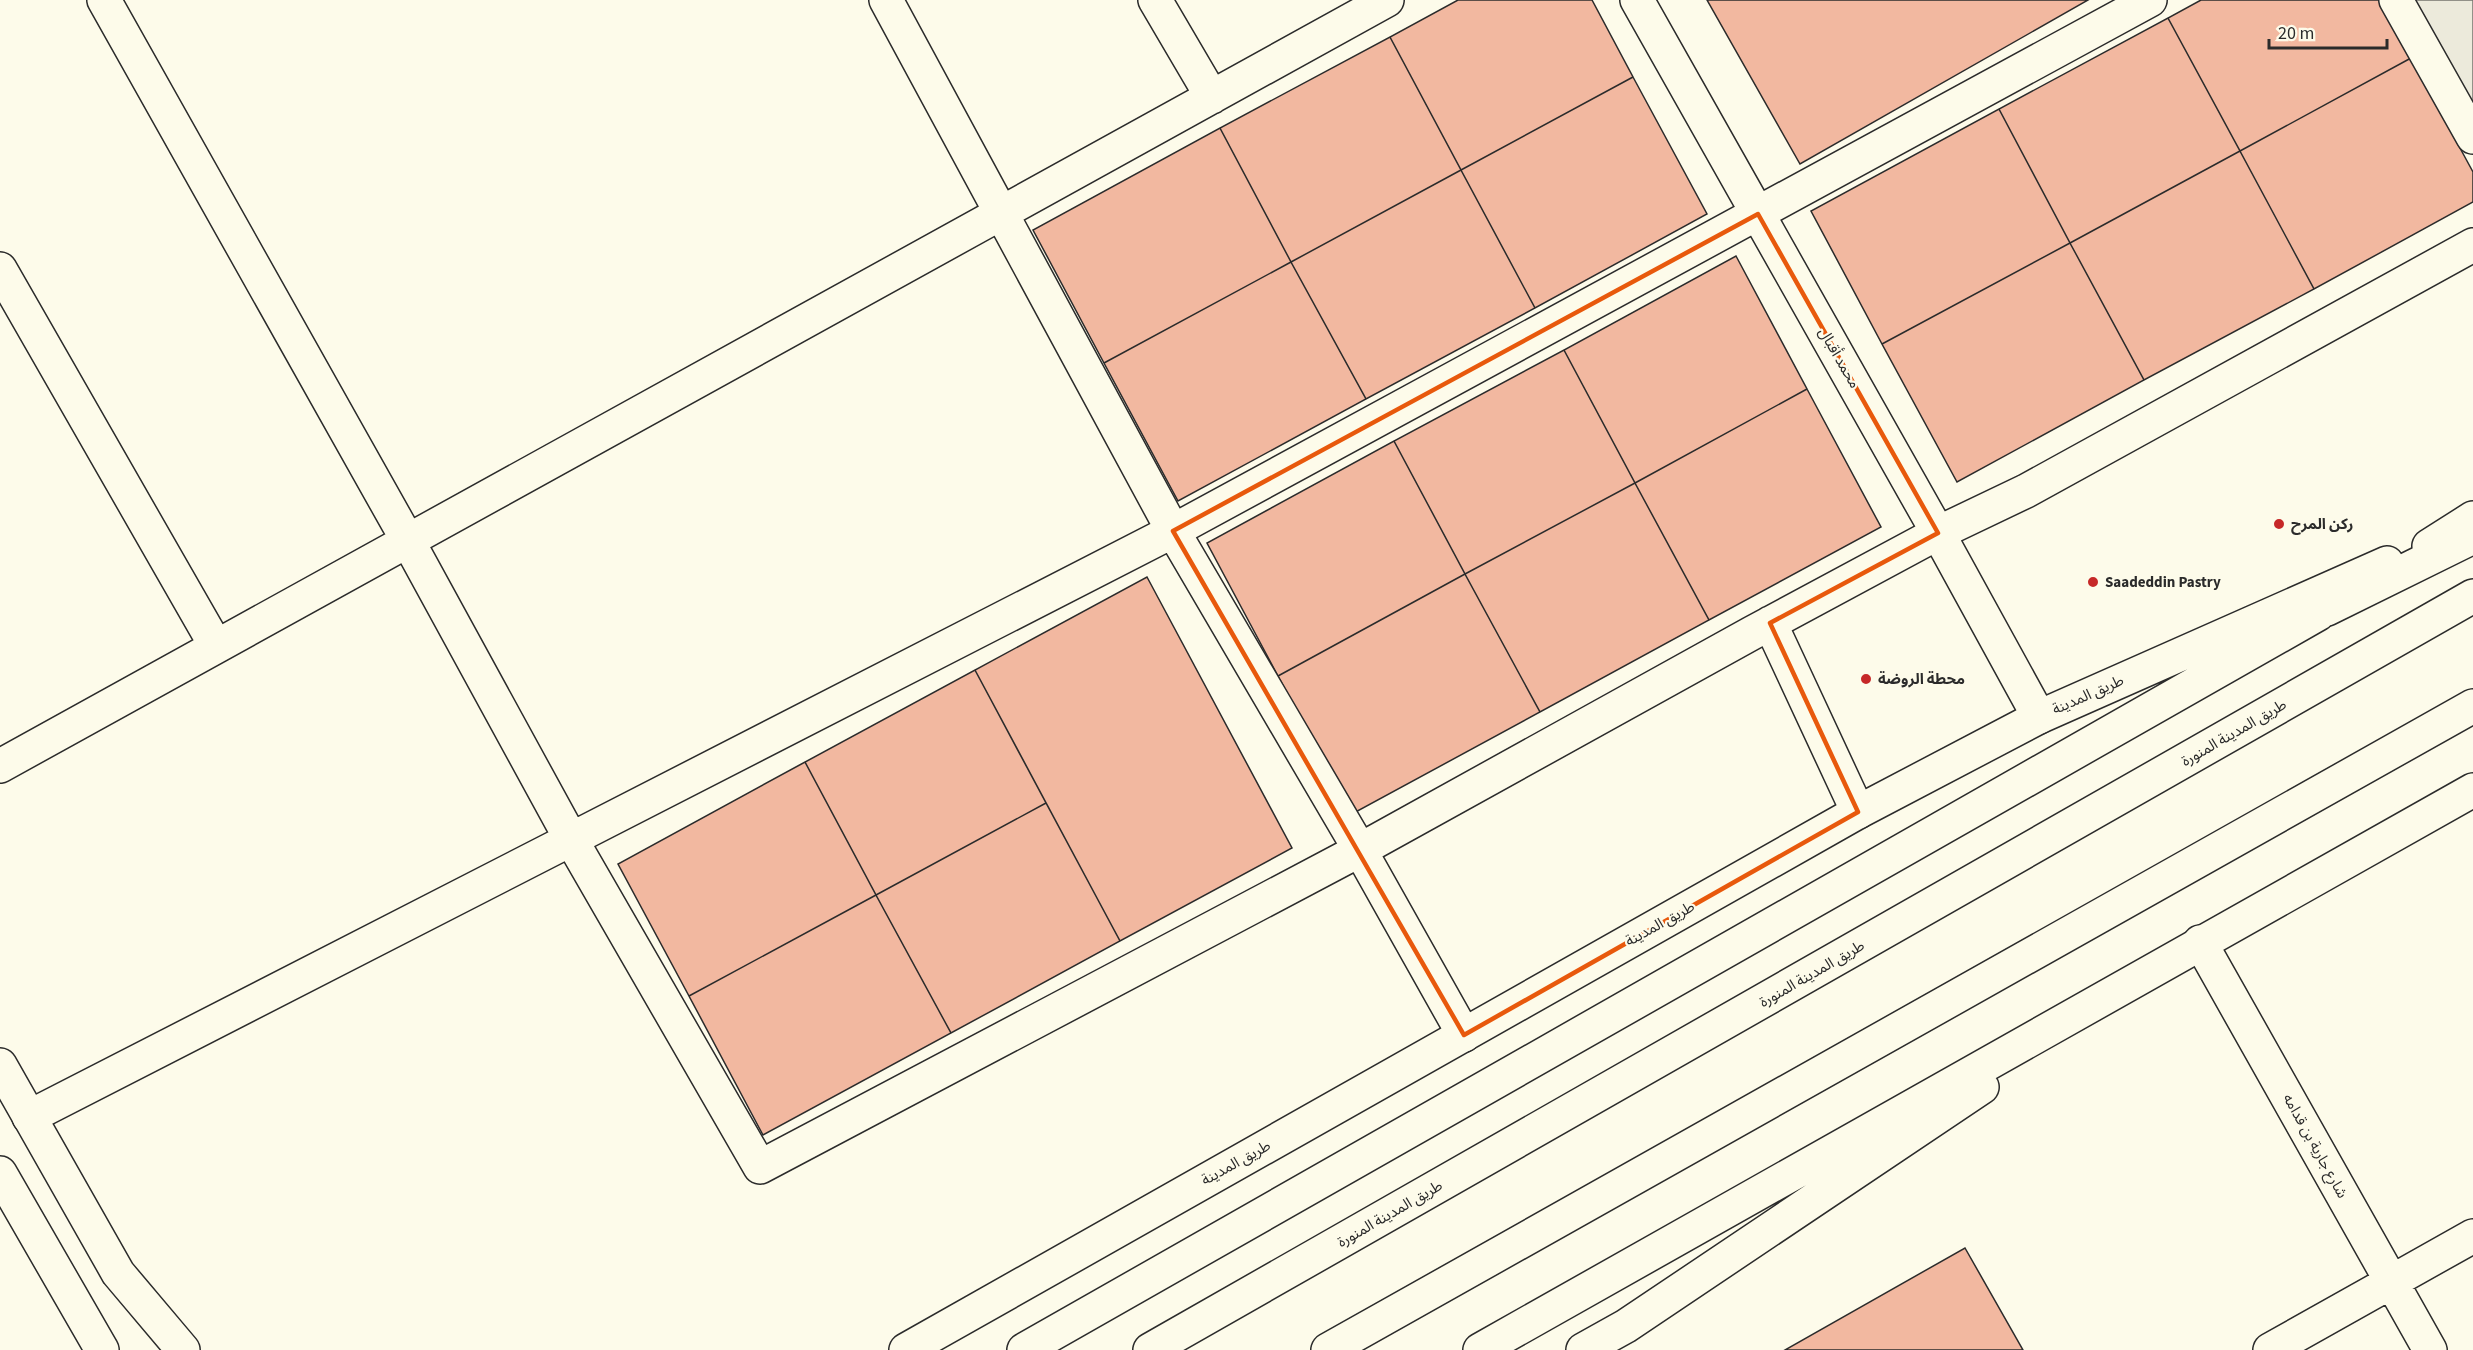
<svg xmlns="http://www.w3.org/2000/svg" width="2473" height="1350" viewBox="0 0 2473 1350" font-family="'Source Sans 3','Noto Sans Arabic',sans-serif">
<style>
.parking{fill:#eceadb;stroke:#74746e;stroke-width:1.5}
.building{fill:#f2b8a0;stroke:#2b2b2b;stroke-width:1.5}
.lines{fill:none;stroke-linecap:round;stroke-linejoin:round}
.minor-casing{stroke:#2b2b2b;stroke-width:36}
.tertiary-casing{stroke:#2b2b2b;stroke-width:36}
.primary-casing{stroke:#2b2b2b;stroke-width:36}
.motorway-casing{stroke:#2b2b2b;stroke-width:36}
.minor{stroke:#fdfbea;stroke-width:33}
.tertiary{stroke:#fdfbea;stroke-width:33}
.primary{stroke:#fdfbea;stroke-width:33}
.motorway{stroke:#fdfbea;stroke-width:33}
.marked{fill:none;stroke:#e8590c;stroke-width:4.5;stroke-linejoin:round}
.poi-dot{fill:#c62828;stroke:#fdfbea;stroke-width:2}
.labels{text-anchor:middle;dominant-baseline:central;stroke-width:4.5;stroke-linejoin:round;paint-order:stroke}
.street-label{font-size:15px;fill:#2b2b2b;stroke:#fdfbea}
.poi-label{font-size:15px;font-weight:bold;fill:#2b2b2b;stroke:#fdfbea;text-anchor:start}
</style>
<rect width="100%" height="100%" fill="#fdfbea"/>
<path class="parking" d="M2396,0h77v137z"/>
<path class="building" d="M1458,0h134l41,77 -172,93 -71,-133z
M1707,0h381l-288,164z
M2201,0h179l31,58 -171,93 -72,-133z
M2168,18l72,133 -170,92 -71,-134z
M1390,37l71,133 -170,92 -71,-134z
M2411,58l62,114v30l-159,87 -74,-138z
M1633,77l74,137 -172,94 -74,-138z
M1999,109l71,134 -188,101 -71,-133z
M1220,128l71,134 -187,101 -71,-133z
M2240,151l74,138 -170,91 -74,-137z
M1461,170l74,138 -169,91 -75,-137z
M2070,243l74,137 -187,102 -75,-138z
M1736,256l71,133 -172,94 -71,-133z
M1291,262l75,137 -188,102 -74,-138z
M1564,350l71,133 -170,91 -71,-133z
M1807,389l74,138 -172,93 -74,-137z
M1394,441l71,133 -187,102 -71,-133z
M1635,483l74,137 -169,92 -75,-138z
M1465,574l75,138 -188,102 -74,-138z
M1147,577l145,271 -172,93 -145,-271z
M975,670l71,133 -170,92 -71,-133z
M805,762l71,133 -187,101 -71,-132z
M1046,803l74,138 -169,92 -75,-138z
M876,895l75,138 -188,102 -74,-139z
M1965,1248l58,102h-238z"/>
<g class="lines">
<g class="minor-casing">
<path id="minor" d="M104,0l304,541 164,300 188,326 600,-317 392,-217 186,-100 88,-42 447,-246
M886,0l287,531 187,319 104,185
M1155,0l57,97
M1637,0l301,533 101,184
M2396,0l77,137
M0,269l216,377
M1770,623l88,189
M0,766l1387,-766
M2200,942l230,408
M29,1117l1144,-586 977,-531
M2270,1350l203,-114"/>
</g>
<g class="tertiary-casing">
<path id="tertiary" d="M0,1065l118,208 65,77"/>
</g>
<g class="primary-casing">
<path id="primary" d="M2429,546l44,-28
M0,1173l102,177
M906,1350l952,-538 181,-95 348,-154
M1024,1350l1294,-736
M1480,1350l993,-560
M1583,1350l43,-24 356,-239"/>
</g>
<g class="motorway-casing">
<path id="motorway" d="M2327,609l146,-72
M1150,1350l1323,-754
M1328,1350l1145,-644"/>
</g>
<use href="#minor" class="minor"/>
<use href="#tertiary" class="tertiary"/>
<use href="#primary" class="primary"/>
<use href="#motorway" class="motorway"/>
</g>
<path class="marked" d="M1758,214l180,319 -168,90 88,189 -394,223 -291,-504z"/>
<g class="poi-dot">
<circle cx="2279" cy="524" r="6"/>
<circle cx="2093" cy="582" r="6"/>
<circle cx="1866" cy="679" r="6"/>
</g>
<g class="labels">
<g class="street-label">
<text transform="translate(1839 358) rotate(60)">محمد أقبال</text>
<text transform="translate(2088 695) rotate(-24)">طريق المدينة</text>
<text transform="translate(2234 733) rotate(-30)">طريق المدينة المنورة</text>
<text transform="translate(1660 924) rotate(-29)">طريق المدينة</text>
<text transform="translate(1812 974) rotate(-30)">طريق المدينة المنورة</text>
<text transform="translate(2315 1146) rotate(61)">شارع جارية بن قدامه</text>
<text transform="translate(1236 1163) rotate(-29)">طريق المدينة</text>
<text transform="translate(1390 1214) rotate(-30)">طريق المدينة المنورة</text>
</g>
<g class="poi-label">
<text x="2291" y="524">ركن المرح</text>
<text x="2105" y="582">Saadeddin Pastry</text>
<text x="1878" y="679">محطة الروضة</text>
</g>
</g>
<path d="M2269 39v9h118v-9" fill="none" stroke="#2b2b2b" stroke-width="3"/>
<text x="2278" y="39" font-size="18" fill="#2b2b2b" stroke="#fdfbea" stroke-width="4.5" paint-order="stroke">20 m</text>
</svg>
